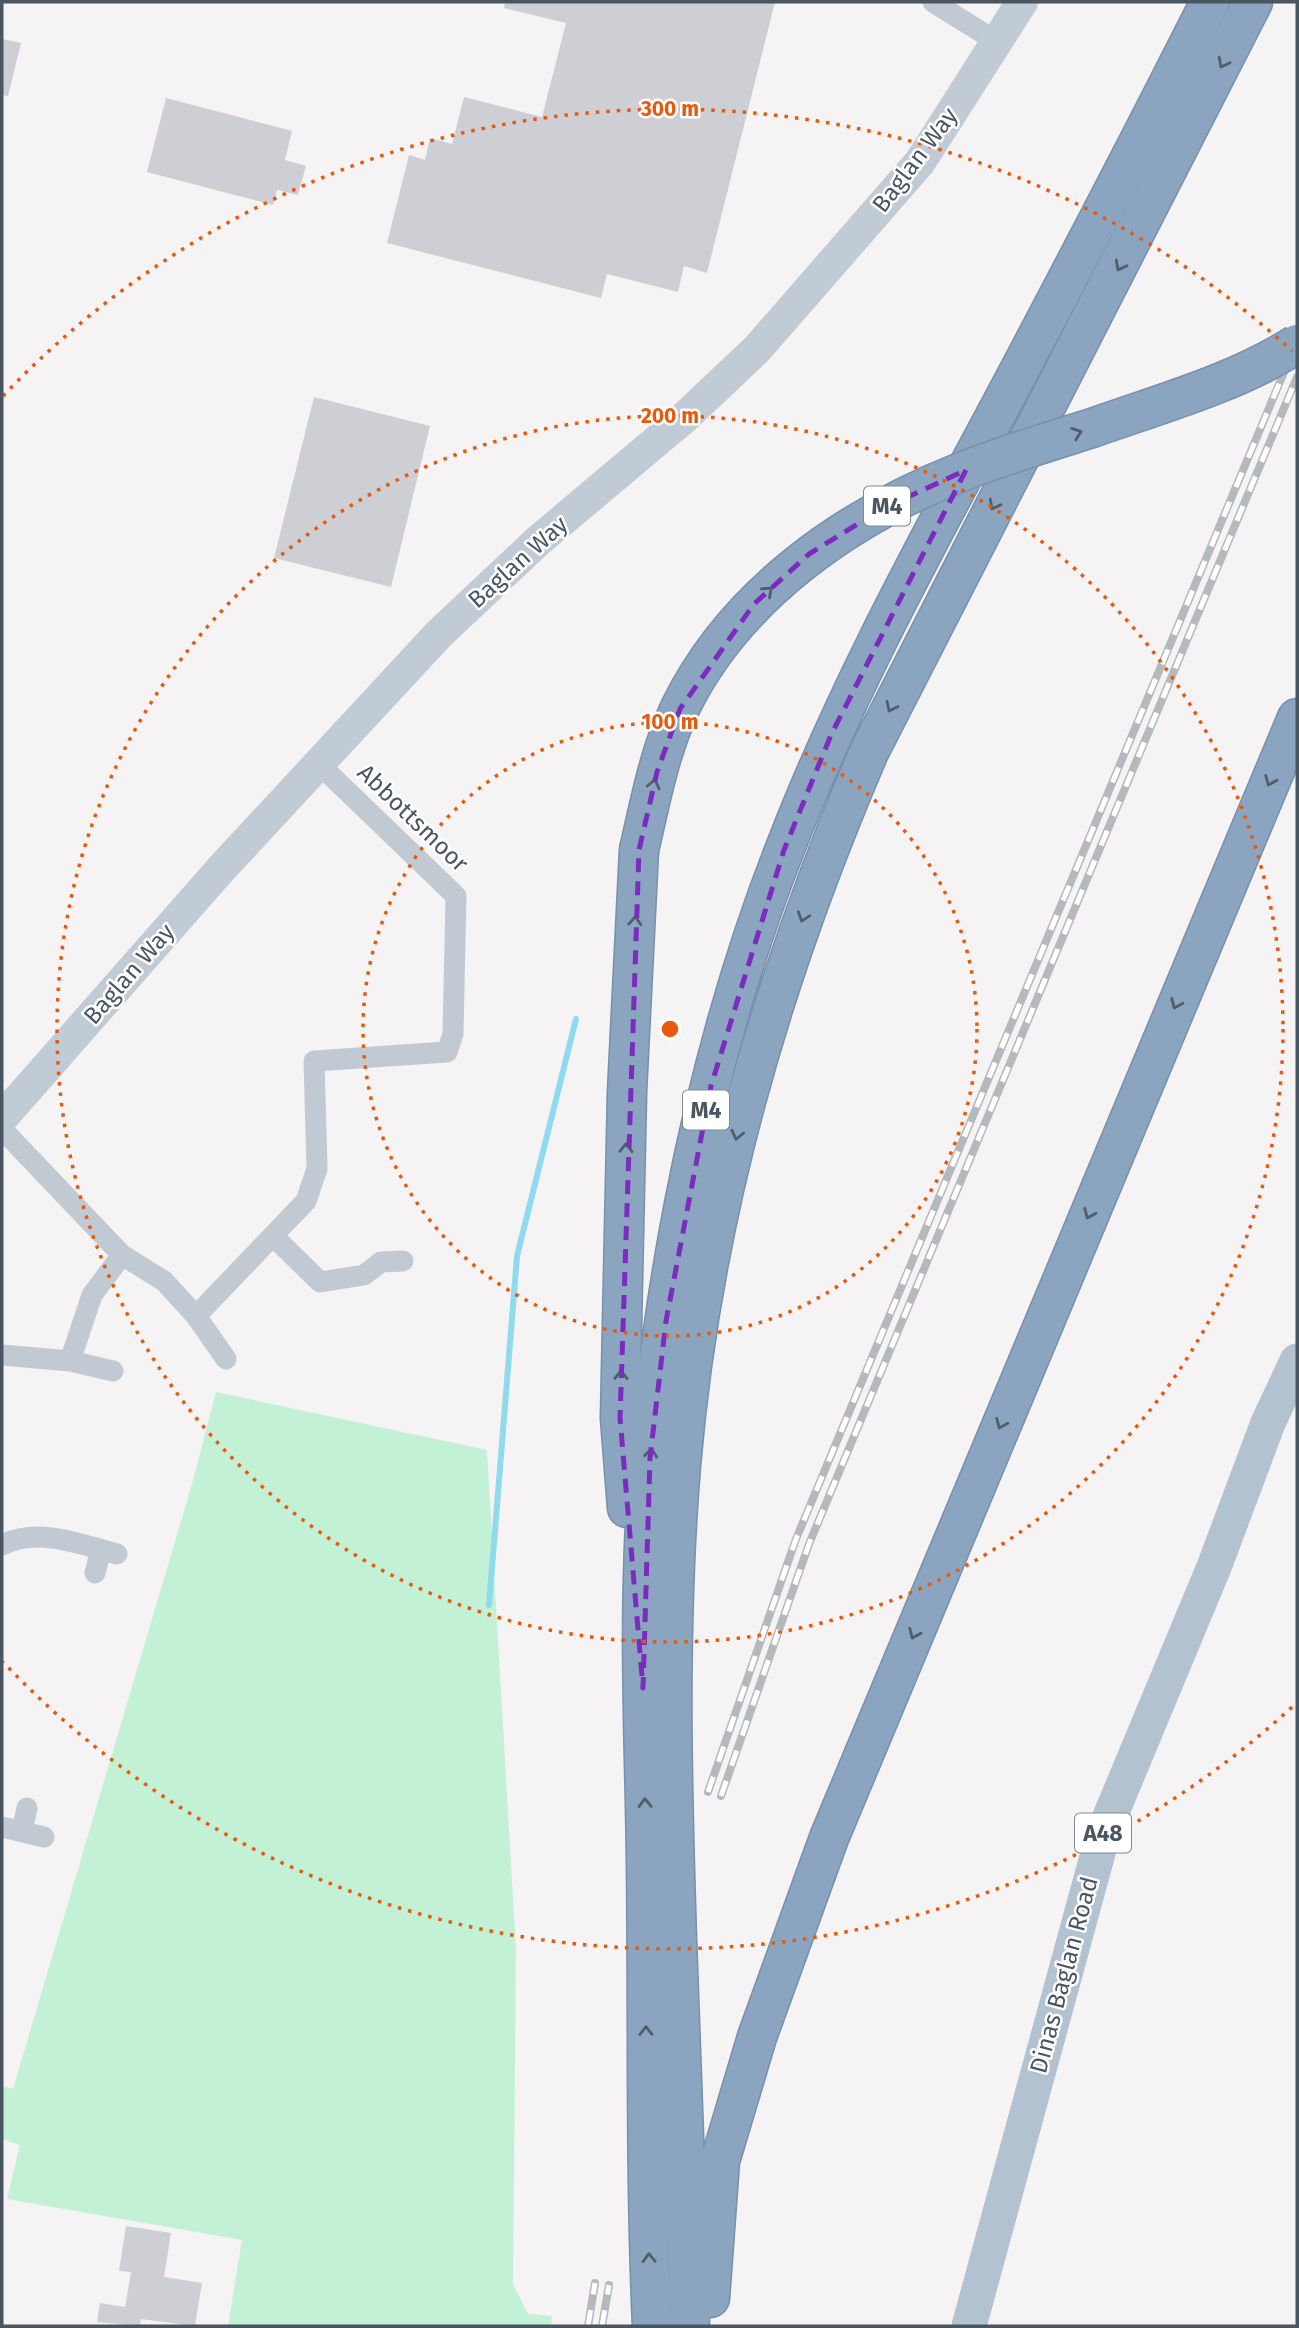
<svg xmlns="http://www.w3.org/2000/svg" width="1299" height="2328" viewBox="0 0 1299 2328" font-family="'Fira Sans',sans-serif">
<style>
.green{fill:#c3f1d5}
.lines{fill:none;stroke-linecap:round;stroke-linejoin:round}
.stream{stroke:#90daee;stroke-width:6}
.building{fill:#cdcfd5}
.highway-casing{stroke:#7690ad;stroke-width:41}
.street{stroke:#c1cad2;stroke-width:21}
.secondary{stroke:#c1cbd6;stroke-width:32}
.primary{stroke:#b3c2d1;stroke-width:35}
.highway{stroke:#8ba5c1;stroke-width:38}
.rail-casing{stroke:#b5b8bd;stroke-width:8}
.rail{stroke:#fff;stroke-width:5;stroke-dasharray:16;stroke-linecap:butt}
.highway-bridge-casing{stroke:#7690ad;stroke-width:41;stroke-linecap:butt}
.highway-bridge{stroke:#8ba5c1;stroke-width:38}
.oneway{stroke:#505e6b}
.marked{fill:none;stroke:#7b2cbf;stroke-width:5;stroke-dasharray:14 9;stroke-linejoin:round}
.ring{fill:none;stroke:#e8590c;stroke-width:3.5;stroke-dasharray:3.5 7}
.labels{text-anchor:middle;dominant-baseline:central;stroke-width:5;stroke-linejoin:round;paint-order:stroke}
.shield{fill:#fff;stroke:#808990;stroke-width:2}
.shield-label{font-size:23px;font-weight:bold;fill:#4a5661}
.street-label{font-size:24px;fill:#4a5661;stroke:#fff}
.centre{fill:#e8590c;stroke:#fff;stroke-width:3.5}
.ring-label{font-size:21px;text-anchor:middle;font-weight:bold;fill:#e8590c;stroke:#fff;stroke-width:5;stroke-linejoin:round;paint-order:stroke}
</style>
<rect width="100%" height="100%" fill="#f5f3f3"/>
<path class="green" d="M216,1392l271,58 29,500 -3,334 15,30 24,2 -1,10h-323l14,-86 -235,-41 13,-54 -18,-6v-53l11,3 179,-605z"/>
<g class="lines">
<path class="stream" d="M489,1605l28,-349 59,-237"/>
</g>
<path class="building" d="M505,2h270l-68,271 -23,-7 -6,26 -71,-18 -6,24 -214,-55 22,-88 16,5 5,-22 22,6 12,-47 78,20 24,-94 -62,-15z
M2,39l19,4 -13,53 -6,-1z
M166,98l126,33 -7,29 21,6 -8,29 -21,-5 -4,15 -126,-33z
M314,397l116,29 -39,161 -117,-29z
M126,2226l45,7 -7,44 38,6 -7,43 -54,-7 -1,7 -43,-4 3,-19 25,4 6,-35 -12,-1z"/>
<g class="lines">
<g class="highway-casing">
<path id="highway" d="M627,1508l-7,-90 7,-326 12,-242
M710,2298l10,-137 37,-124 72,-199 468,-1120
M652,2326c-7,-155 -4,-311 -6,-466 -1,-94 -6,-188 -3,-282 5,-237 56,-512 143,-732 59,-153 138,-297 215,-441 71,-134 141,-268 209,-403
M690,2326c-4,-129 -8,-257 -13,-386 -5,-158 -9,-317 4,-475 21,-249 90,-485 188,-713l384,-750"/>
</g>
<path class="street" d="M933,2l66,41
M2,1129l120,126 42,26 32,35 110,-115 11,-32 -3,-108 133,-9 6,-18 3,-138 -136,-131
M273,1236l47,46 44,-7 17,-13 22,-1
M196,1316l30,43
M2,1355l68,6 43,10
M70,1361l22,-66 30,-40
M2,1545c36,-18 78,-1 115,9
M95,1573l6,-23
M2,1827l42,10
M22,1830l5,-22"/>
<path class="secondary" d="M2,1118l219,-249 218,-235 100,-94 145,-122 73,-69 163,-187 102,-160"/>
<path class="primary" d="M969,2326l135,-495 110,-264 54,-144 29,-62"/>
<use href="#highway" class="highway"/>
<g class="rail-casing">
<path id="rail" d="M708,1792l88,-253 501,-1198
M721,1796l88,-252 488,-1167
M588,2326l7,-43
M602,2326l7,-41"/>
</g>
<use href="#rail" class="rail"/>
<g class="highway-bridge-casing">
<path id="highway-bridge" d="M639,850c11,-47 20,-97 41,-142 55,-113 167,-191 281,-236 43,-17 87,-30 131,-44 68,-24 144,-45 205,-84"/>
</g>
<use href="#highway-bridge" class="highway-bridge"/>
</g>
<defs><path id="oneway-chevron" d="M-2-3.5L2.5 0L-2 3.5" fill="none" stroke-width="1.6" stroke-linecap="round" stroke-linejoin="round" transform="scale(1.75)"/></defs>
<g class="oneway">
<use href="#oneway-chevron" transform="translate(1223 63) rotate(117)"/>
<use href="#oneway-chevron" transform="translate(1120 266) rotate(118)"/>
<use href="#oneway-chevron" transform="translate(1077 433) rotate(-19)"/>
<use href="#oneway-chevron" transform="translate(994 505) rotate(118)"/>
<use href="#oneway-chevron" transform="translate(768 591) rotate(-42)"/>
<use href="#oneway-chevron" transform="translate(891 707) rotate(116)"/>
<use href="#oneway-chevron" transform="translate(1270 781) rotate(113)"/>
<use href="#oneway-chevron" transform="translate(654 784) rotate(-77)"/>
<use href="#oneway-chevron" transform="translate(803 917) rotate(109)"/>
<use href="#oneway-chevron" transform="translate(635 921) rotate(-87)"/>
<use href="#oneway-chevron" transform="translate(1176 1004) rotate(113)"/>
<use href="#oneway-chevron" transform="translate(737 1135) rotate(103)"/>
<use href="#oneway-chevron" transform="translate(626 1148) rotate(-89)"/>
<use href="#oneway-chevron" transform="translate(1089 1214) rotate(113)"/>
<use href="#oneway-chevron" transform="translate(621 1375) rotate(-89)"/>
<use href="#oneway-chevron" transform="translate(1001 1424) rotate(113)"/>
<use href="#oneway-chevron" transform="translate(651 1453) rotate(-84)"/>
<use href="#oneway-chevron" transform="translate(914 1634) rotate(113)"/>
<use href="#oneway-chevron" transform="translate(645 1803) rotate(-91)"/>
<use href="#oneway-chevron" transform="translate(646 2031) rotate(-90)"/>
<use href="#oneway-chevron" transform="translate(649 2258) rotate(-92)"/>
</g>
<path class="marked" d="M966,470l-135,265 -47,115 -73,236 -45,235 -16,137 -7,230 -23,-270 19,-568 18,-78 23,-63 74,-105 55,-50 73,-45z"/>
<g class="ring">
<circle cx="670" cy="1029" r="307"/>
<circle cx="670" cy="1029" r="613"/>
<path d="M1292 1707A920 920 0 0 1 3 1662M3 396A920 920 0 0 1 1292 351"/>
</g>
<g class="labels">
<g class="shield">
<rect x="864" y="486.5" width="46" height="39" rx="5"/>
<rect x="683" y="1090.5" width="46" height="39" rx="5"/>
<rect x="1075" y="1813.5" width="56" height="39" rx="5"/>
</g>
<g class="shield-label">
<text x="887" y="506">M4</text>
<text x="706" y="1110">M4</text>
<text x="1103" y="1833">A48</text>
</g>
<g class="street-label">
<text transform="translate(915 160) rotate(-53)">Baglan Way</text>
<text transform="translate(518 562) rotate(-42)">Baglan Way</text>
<text transform="translate(413 818) rotate(44)">Abbottsmoor</text>
<text transform="translate(129 974) rotate(-49)">Baglan Way</text>
<text transform="translate(1064 1975) rotate(-75)">Dinas Baglan Road</text>
</g>
</g>
<circle cx="670" cy="1029" r="10" class="centre"/>
<g class="ring-label">
<text x="670" y="116">300 m</text>
<text x="670" y="423">200 m</text>
<text x="670" y="729">100 m</text>
</g>
<rect width="1299" height="2328" fill="none" stroke="#4a5661" stroke-width="7"/>
</svg>
